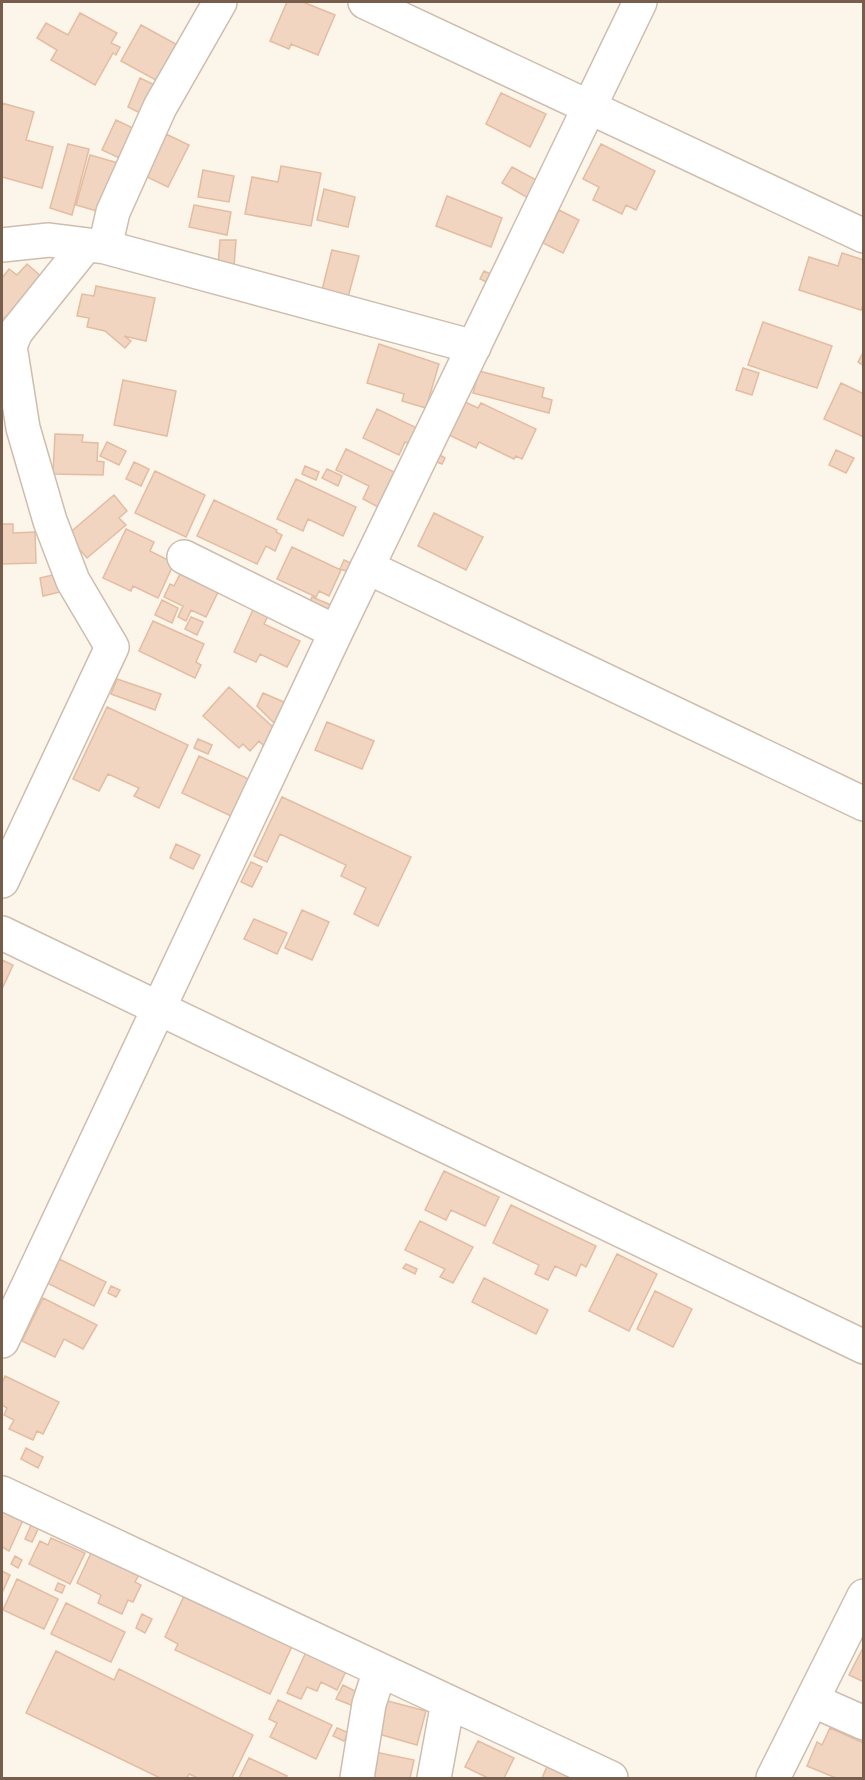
<svg xmlns="http://www.w3.org/2000/svg" width="865" height="1780" viewBox="0 0 865 1780" font-family="Jost,sans-serif">
<style>
.building{fill:#f1d5c0;stroke:#e4bca1;stroke-width:1.5}
.lines{fill:none;stroke-linecap:round;stroke-linejoin:round}
.street-casing{stroke:#cebdae;stroke-width:36}
.street{stroke:#fff;stroke-width:33}
</style>
<rect width="100%" height="100%" fill="#fcf5e9"/>
<path class="building" d="M287,2h16l32,13 -17,40 -27,-11 -2,5 -19,-8z
M80,13l37,20 -6,10 9,4 -4,8 -3,-2 -18,32 -44,-25 6,-10 -20,-12 9,-15 22,12z
M141,25l42,23 -20,36 -42,-23z
M140,78l17,8 -13,29 -16,-8z
M501,93l45,21 -16,33 -44,-23z
M2,103l32,9 -8,28 27,7 -11,41 -40,-11z
M116,120l23,11 -13,30 -24,-11z
M166,134l23,11 -21,42 -23,-11z
M68,144l21,5 -17,66 -22,-7z
M601,144l54,27 -19,39 -10,-5 -4,9 -29,-14 6,-13 -16,-8z
M90,155l28,8 -14,50 -28,-8z
M281,166l40,7 -10,53 -66,-12 7,-37 26,5z
M512,167l26,14 -10,17 -26,-15z
M203,170l31,6 -5,26 -31,-5z
M324,189l31,8 -7,30 -31,-7z
M447,196l55,22 -11,29 -55,-21z
M194,205l37,7 -4,23 -38,-8z
M559,210l20,10 -16,33 -20,-10z
M220,240h16l-2,27 -16,-1z
M332,250l27,6 -12,45 -26,-7z
M842,253l22,7v43l-3,7 -62,-20 10,-33 29,9z
M27,264l16,14 -38,41 -3,-3v-38l7,-9 8,6z
M484,271l11,5 -4,8 -11,-5z
M96,286l59,12 -9,43 -22,-5 7,5 -6,7 -20,-17 -18,-4 2,-9 -12,-2 5,-22 12,2z
M763,322l69,24 -15,42 -69,-23z
M379,344l60,20 -13,44 -24,-7 2,-7 -37,-11z
M864,351v15l-6,-4z
M743,368l16,5 -7,22 -16,-5z
M479,371l65,17 -2,9 10,3 -3,13 -76,-20z
M123,380l53,11 -9,45 -53,-11z
M841,383l23,11v43l-40,-18z
M465,402l13,6 3,-5 55,26 -14,30 -6,-3 -2,3 -35,-17 -3,6 -27,-13z
M377,409l40,19 -7,16 -5,-2 -6,13 -36,-17z
M55,434l28,1 -1,7 16,1 -1,18 7,1 -1,13 -50,-1z
M107,442l19,9 -7,14 -19,-9z
M346,449l48,23 -16,35 -15,-8 6,-13 -33,-16z
M836,450l18,8 -8,15 -17,-8z
M440,455l5,3 -3,6 -5,-2z
M134,462l15,7 -8,17 -15,-7z
M305,466l14,6 -3,8 -14,-6z
M327,469l15,7 -4,10 -16,-8z
M155,471l50,24 -19,42 -51,-24z
M296,479l60,28 -13,29 -35,-17 -5,12 -26,-12z
M114,495l13,16 -8,7 7,7 -39,33 -20,-23z
M214,500l63,30 -1,2 6,3 -7,16 -9,-5 -9,18 -60,-28z
M434,513l49,24 -17,33 -48,-24z
M2,524h11v9l22,-1 1,31 -34,1z
M126,529l28,13 -4,9 24,12 -16,35 -25,-12 -2,5 -28,-13z
M292,547l49,23 -12,26 -10,-5 -3,6 -39,-18z
M344,560l9,4 -4,8 -9,-3z
M181,572l38,18 -13,27 -15,-7 -5,11 -8,-4 5,-11 -19,-9 6,-13 4,2z
M57,574l3,18 -17,4 -3,-18z
M312,597l19,8 -3,7 -19,-9z
M162,600l16,8 -6,15 -17,-8z
M256,603l15,7 -7,14 36,17 -13,26 -27,-13 -4,8 -22,-10z
M191,617l12,5 -6,13 -12,-6z
M153,621l51,23 -8,18 5,3 -6,13 -56,-27z
M117,679l44,15 -6,16 -44,-16z
M229,687l45,41 -10,18 -5,-5 -9,10 -7,-7 -4,4 -36,-32z
M263,693l23,10 -10,22 -19,-19z
M107,707l81,38 -29,63 -25,-12 5,-8 -31,-14 -9,17 -26,-12z
M327,722l47,19 -12,28 -47,-19z
M198,739l14,6 -4,9 -14,-6z
M199,756l52,24 -18,37 -51,-24z
M282,797l129,60 -33,69 -24,-12 12,-26 -25,-12 5,-11 -66,-31 -13,28 -13,-6z
M176,844l24,11 -7,14 -23,-11z
M251,862l11,5 -10,20 -11,-5z
M302,910l27,12 -17,38 -27,-12z
M254,919l33,14 -10,21 -33,-15z
M2,960l11,5 -11,24z
M444,1171l55,26 -14,29 -34,-16 -5,10 -21,-10z
M511,1205l85,41 -10,21 -5,-3 -5,12 -21,-10 -7,14 -13,-6 4,-9 -46,-22z
M420,1221l53,26 -20,36 -13,-6 5,-8 -40,-19z
M617,1254l40,20 -28,57 -40,-20z
M59,1259l47,23 -12,24 -47,-23z
M406,1264l11,5 -2,5 -12,-6z
M484,1278l64,32 -12,24 -64,-32z
M111,1286l9,4 -4,7 -8,-4z
M655,1291l37,18 -19,38 -36,-18z
M43,1298l54,27 -14,24 -19,-10 -9,18 -33,-16z
M5,1376l54,26 -16,32 -6,-3 -4,9 -24,-11 5,-9 -10,-5 3,-7 -5,-3v-22z
M26,1448l17,9 -5,11 -17,-9z
M2,1507l22,11 -15,33 -7,-4z
M32,1523l7,4 -7,15 -7,-3z
M51,1538l34,15 -15,31 -41,-20 11,-23 8,4z
M92,1551l48,22 -5,9 6,3 -8,17 -5,-2 -6,14 -24,-11 3,-8 -24,-12z
M15,1556l7,4 -4,8 -7,-4z
M2,1571l8,4 -8,18z
M17,1579l41,20 -14,30 -41,-19z
M58,1583l7,3 -3,7 -7,-3z
M185,1594l108,50 -23,50 -95,-44 3,-6 -13,-7z
M66,1603l59,29 -14,30 -60,-28z
M142,1614l10,5 -7,14 -9,-5z
M864,1646v36l-15,-7z
M307,1650l40,19 -10,21 -16,-8 -4,9 -10,-4 -6,12 -14,-6z
M56,1651l58,29 5,-11 134,66 -21,43h-34l-9,-4 -2,4h-27l-134,-65z
M343,1685l14,7 -6,13 -15,-6z
M278,1700l54,25 -16,34 -46,-22 7,-14 -8,-4z
M384,1700l42,11 -9,34 -42,-12z
M337,1728l12,5 -5,8 -11,-5z
M830,1728l34,15v35h-28l-29,-12 10,-24 5,3z
M478,1741l36,17 -10,20h-16l-23,-11z
M375,1752l39,8 -4,18h-41z
M249,1758l38,18 -2,2h-46z
M549,1762l35,16h-42z"/>
<g class="lines">
<g class="street-casing">
<path id="street" d="M365,2l499,234
M2,245l47,-5 56,7 369,100
M105,247l8,-35 47,-105 60,-105
M184,557l152,75
M367,567l497,237
M2,881l110,-234 -39,-66 -23,-60 -27,-93 -13,-82 6,-14 70,-87
M2,933l862,414
M2,1341l334,-709 304,-630
M2,1493l609,285
M812,1700l52,23
M357,1778l12,-74 11,-34
M434,1778l14,-76
M773,1778l91,-182"/>
</g>
<use href="#street" class="street"/>
</g>
<rect width="865" height="1780" fill="none" stroke="#775d4c" stroke-width="6"/>
</svg>
